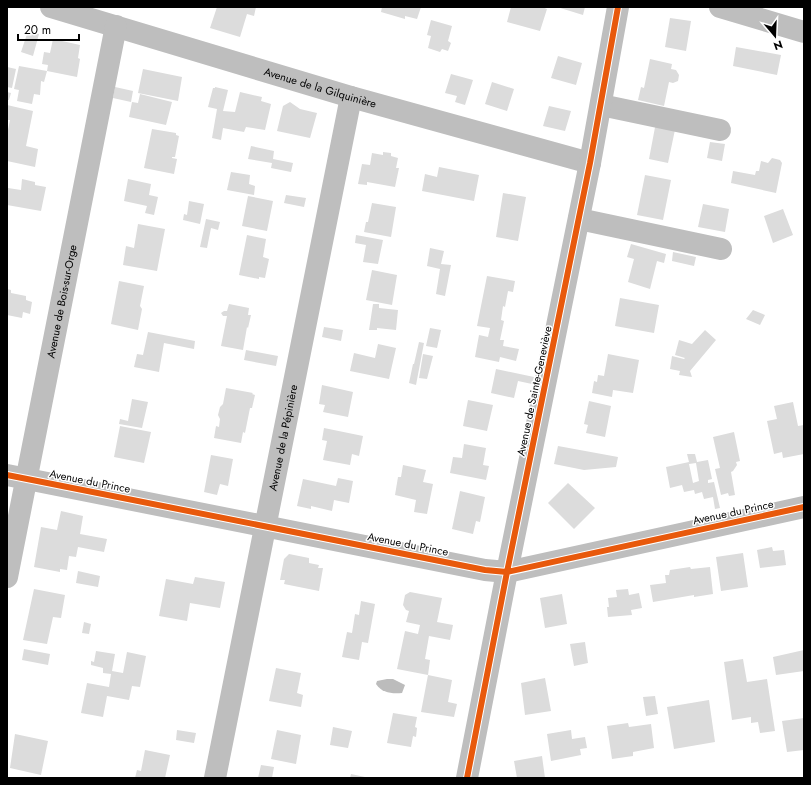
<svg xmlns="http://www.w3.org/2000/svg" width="811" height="785" viewBox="0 0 811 785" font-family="Jost,sans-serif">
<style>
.water{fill:#bcbcbc}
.building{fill:#dcdcdc;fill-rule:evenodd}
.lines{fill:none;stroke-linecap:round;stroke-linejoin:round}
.minor{stroke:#bebebe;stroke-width:22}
.cycleway-casing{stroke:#fff;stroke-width:8}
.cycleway{stroke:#e8590c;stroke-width:6}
.labels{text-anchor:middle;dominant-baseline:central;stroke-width:3;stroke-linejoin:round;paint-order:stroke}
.street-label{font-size:11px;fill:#000;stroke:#fff}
</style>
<rect width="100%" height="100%" fill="#fff"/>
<path class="water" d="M387,679h6l12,6 -3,8c-10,1 -20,0 -26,-9l1,-3z"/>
<path class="building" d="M217,7l31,1 8,-1 -2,9 -7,-2 -7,23 -30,-9z
M382,7h39l-4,12 -12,-3v3l-24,-7z
M511,7h31l5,2 -7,22 -33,-9z
M557,7h28l-2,8z
M670,18l21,3 -5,30 -21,-4z
M431,20l21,6 -4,15 3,2 -3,8 -6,-2 -2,3 -12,-4 3,-12 -4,-1z
M28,31l11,3 -6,22 -12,-4z
M53,39l27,6 -2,13 2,1 -3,18 -30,-6 -3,11 -3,-1 -1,14 -6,-1 -2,10 -15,-3 2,-11 -5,-1 5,-23 28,5 1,-6 -6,-1 2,-12 6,1z
M736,47l45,8 -4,20 -44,-9z
M558,56l24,7 -6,22 -25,-7z
M650,59l22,5 -1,5 5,1 3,5 -1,6 -5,2 -4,-1 -5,24 -26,-6 3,-13 3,1z
M7,67l9,2 -4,19 -5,-1z
M143,69l39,8 -4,24 -40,-8z
M451,74l22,6 -8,25 -10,-3 2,-6 -12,-3z
M492,82l22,7 -7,22 -22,-7z
M115,87l18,4 -2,11 -18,-4z
M215,87l13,3 -5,21 12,1 5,-20 22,5 -1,4 10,3 -6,26 -19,-3 -2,5 -21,-4 -2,12 -9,-2 5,-29 -9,-2 5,-19h2z
M7,92l4,1 -2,7h-2z
M140,94l32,8 -6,23 -37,-8 3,-15 6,1z
M290,102l10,7 17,4 -7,25 -33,-7 6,-25z
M7,105l26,6 -7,35 12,3 -3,18 -28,-6v-26l3,-15h-3z
M549,106l22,5 -6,20 -22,-5z
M656,122l20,3 -8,38 -19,-4z
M152,129l24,4v2l3,1 -4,21h-3v1l5,1 -3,15 -30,-6z
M710,142l15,2 -3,17 -15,-3z
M251,146l23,5 -1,8 20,4 -2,9 -20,-4 1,-5 -24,-4z
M383,152l8,1v3l7,2 -2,10h3l-4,19 -28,-5v3l-9,-1 4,-20 8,1 2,-12 11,2z
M772,158l8,2 2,3 -6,30 -45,-10 2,-12 22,4 1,-4h3l2,-10 7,2z
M439,167l40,8 -5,26 -52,-10 3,-17 12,3z
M231,172l19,3 -1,9 6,2 -1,9 -27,-5z
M645,175l26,5 -8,40 -26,-5z
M22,179l13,3v3l11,2 -5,24 -34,-6 1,-17 13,2z
M128,179l23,5 -2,11 9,2 -4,18 -9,-2 2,-7 -23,-5z
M503,193l23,4 -8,44 -22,-4z
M286,195l20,3 -2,9 -20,-4z
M248,196l25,5 -6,30 -25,-5z
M189,201l15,3 -4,20 -17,-4 1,-6 3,1z
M372,203l24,4 -5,30 -27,-5 2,-10h2z
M703,204l26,5 -4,23 -27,-5z
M783,209l10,26 -20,8 -9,-27z
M206,219l14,3 -2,8 -7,-2 -4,20 -7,-1z
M138,224l27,5 -8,42 -34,-6 3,-19 8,2z
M247,235l19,4 -3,18 6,2 -4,19 -6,-1v2l-20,-4z
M356,235l27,5 -5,24 -15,-2 3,-17 -11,-2z
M631,244l35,10 -2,9 -7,-2 -7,28 -22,-7 6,-23 -7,-2z
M430,248l14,3 -3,13 10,1 -6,31 -9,-2 4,-25 -13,-3z
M673,252l23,5 -2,9 -22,-5z
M372,270l25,5 -5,30 -26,-5z
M487,276l28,5 -2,11 -5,-1 -3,16 -2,-1 -2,14 3,1 -4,19h4l-1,6 16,3 -3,12 -16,-4 -1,5 -24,-5 4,-22 9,2 2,-9 -13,-2z
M119,281l25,5 -4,20 2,3 -4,21 -27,-6z
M7,289l4,1v3l15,3v4l6,2 -2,12 -7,-2 -1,6 -15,-3z
M620,298l39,7 -5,28 -39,-7z
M229,304l20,4 -1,7h3l-3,13 -1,-1 -4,23 -22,-4 6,-30h-4l-2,-3 3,-2h3z
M373,304h6v4l19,2 -2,20 -19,-2v2h-8z
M753,310l12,5 -5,10 -14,-6z
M324,327l19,3 -2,11 -19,-4z
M430,328l11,2 -4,18 -11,-2z
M705,330l11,10 -26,31 2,6 -13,-2 1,-4 -10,-2 2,-13 12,3 1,-1 -10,-3 4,-15 13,4z
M148,332l47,9 -1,8 -30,-6 -5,29 -25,-5 3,-13 6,1z
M419,342l5,1 -8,42 -7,-2 4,-19h1z
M378,344l18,4 -7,31 -39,-8 4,-18 21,5z
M246,350l32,6 -2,10 -32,-6z
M423,354l10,2 -6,23 -8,-1z
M608,354l31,6 -6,33 -20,-3 -1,7 -20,-4 2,-12 3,1 1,-7 6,1z
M496,369l38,8 -2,7 -14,-3 -4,17 -23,-5z
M322,385l31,7 -5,25 -25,-5 2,-7 -6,-1z
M226,388l27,5 -1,1 3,1 -3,13h-2l-5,25 -2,-1 -2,11 -27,-5 2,-12 3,1 1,-8 -2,-4 2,-8 3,-3z
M132,399l16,3 -6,26 -23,-4 1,-5 8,2z
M468,400l25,5 -6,26 -24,-5z
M589,401l22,5 -6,31 -19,-4 2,-8 -4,-1z
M793,402l5,24 6,-1v29l-21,4 -1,-6 -8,2 -7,-33 10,-2 -3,-13z
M120,426l31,6 -7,31 -30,-6z
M324,428l39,8 -4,20 -7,-2 -2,11 -27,-5 4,-19 -5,-1z
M734,432l6,29 -4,1 1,3 -4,6 -2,1 4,23 -6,1 -1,-3 -7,2 -6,-26 5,-1 -7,-31z
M464,444l22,4 -3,17 6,1 -3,14 -36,-7 3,-16 9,1z
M558,446l60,11 -2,10 -32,3 -30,-6z
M687,454h8l2,8 11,-2 4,19 -4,1v3l6,-1 6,26 -5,1 -2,-12 -9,2 -2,-7 -7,2 -1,-4 -10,2 -2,-7 -12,3 -4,-21 23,-5zM696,463l3,18 -6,2 -4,-19z
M211,455l22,4 -5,27 -8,-2 -3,11 -13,-3z
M403,465l23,5 -3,12 10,2 -6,30 -13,-2 2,-12 -21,-5 3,-18h3z
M338,478l15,3 -4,22 -15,-3 -2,11 -21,-5v3l-14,-3 6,-27 33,7z
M568,483l27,25 -21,21 -26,-26z
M460,491l25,6 -5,25 -4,-1 -3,13 -21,-5z
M61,511l22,5 -3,18 27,5 -3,13 -26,-5 -2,10 -7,-1 -2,14 -7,-1v3l-26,-5 7,-40 16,3z
M772,547l1,4 11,-1 2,15 -26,3 -3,-18z
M743,553l5,34 -27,4 -5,-34z
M289,554l20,4v5l10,2 -1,3h5l-4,23 -35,-7 1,-4h-5l4,-21z
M690,567l1,2 19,-2 3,27 -19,3v-2l-41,7 -3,-17 16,-2 -1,-8h4l1,-5z
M78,571l22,5 -2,11 -22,-4z
M195,577l30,5 -5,26 -30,-5 -3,18 -28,-5 7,-37 27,5z
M34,589l31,6 -4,23 -8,-1 -6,27 -24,-4z
M628,589l1,6 10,-2 3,15 -11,2 1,5 -24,2 -1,-10h2l-1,-9 9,-1 -1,-7z
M410,592l32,6 -5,24 16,3 -3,15 -21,-4 -4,23 5,1 -2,15 24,5 -4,22 9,2 -3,13 -33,-5 7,-37 -31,-6 8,-38 13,3 2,-9 -14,-3 3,-11 -3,-1 -3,-5 2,-10z
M562,594l5,30 -22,4 -5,-30z
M361,601l14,3 -7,39 -6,-1 -3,18 -17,-3 5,-25 5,1 3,-19 4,1z
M84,622l7,2 -2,10 -7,-1z
M585,642l3,21 -14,3 -4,-22z
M24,649l26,5 -2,11 -26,-5z
M804,650v21l-28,4 -3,-18z
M96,651l19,3 -3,17 11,2 4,-21 19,4 -6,31 -8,-1 -3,14 -22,-4 -4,21 -22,-4 6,-30 22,4 2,-13 -8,-1v-5l-12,-3v-4l3,1z
M743,659l4,23 20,-3 8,52 -15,2 -2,-11 -7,1v-6l-19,3 -8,-58z
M276,668l25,5 -4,20 6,2 -2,12 -32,-6z
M545,678l6,33 -26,4 -4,-32z
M655,696l3,18 -12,2 -3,-19z
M709,700l6,42 -41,7 -7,-42z
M393,713l24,4 -2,10 2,1 -1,9 -3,-1 -2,11 -24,-4z
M804,718v32l-17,2 -5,-31z
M628,723l1,4 22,-3 3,24 -21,4v4l-21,3 -5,-33z
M333,727l19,4 -4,17 -18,-3z
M177,730l19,3 -2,10 -18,-3z
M277,730l24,5 -5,29 -25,-5z
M571,730l1,9 13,-2 2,11 -7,1 1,6 -30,6 -4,-27z
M15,734l33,7 -7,34 -31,-7z
M145,750l25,5 -5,23h-30l2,-8 4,1z
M542,756l3,22h-28l-3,-17z
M261,765l13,2 -2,11h-14z
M351,774l14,3v1h-15z"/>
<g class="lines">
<g class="minor">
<path id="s1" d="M51,7l300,90 239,66"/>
<path d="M720,7l84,25"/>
<path d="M601,105l119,25"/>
<path d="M579,219l142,30"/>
<path d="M7,475l478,95 22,2 297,-65"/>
<path id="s2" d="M7,577l109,-551"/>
<path id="s3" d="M215,778l136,-681"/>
<path d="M467,778l40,-206 83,-409 28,-156"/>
</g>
<g class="cycleway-casing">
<path id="cycleway" d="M7,475l478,95 22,2 297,-65
M467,778l40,-206 83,-409 28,-156"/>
</g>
<use href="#cycleway" class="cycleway"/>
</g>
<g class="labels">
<g class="street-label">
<text stroke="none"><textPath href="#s1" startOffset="281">Avenue de la Gilquinière</textPath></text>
<text stroke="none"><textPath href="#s2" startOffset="281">Avenue de Bois-sur-Orge</textPath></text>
<text transform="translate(534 391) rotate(-78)">Avenue de Sainte-Geneviève</text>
<text stroke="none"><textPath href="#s3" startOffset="347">Avenue de la Pépinière</textPath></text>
<text transform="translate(90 481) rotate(11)">Avenue du Prince</text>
<text transform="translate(733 512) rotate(-12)">Avenue du Prince</text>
<text transform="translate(408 544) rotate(11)">Avenue du Prince</text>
</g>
</g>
<rect width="811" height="785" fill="none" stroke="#000000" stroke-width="16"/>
<g transform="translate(775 36) rotate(161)" stroke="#ffffff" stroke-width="3" paint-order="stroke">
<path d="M0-3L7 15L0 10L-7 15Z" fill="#000000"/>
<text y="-6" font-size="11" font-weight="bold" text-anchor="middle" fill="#000000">N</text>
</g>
<path d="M18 34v6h61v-6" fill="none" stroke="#000000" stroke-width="2"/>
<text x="24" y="34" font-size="12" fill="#000000" stroke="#ffffff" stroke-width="3" paint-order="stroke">20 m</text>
</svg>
